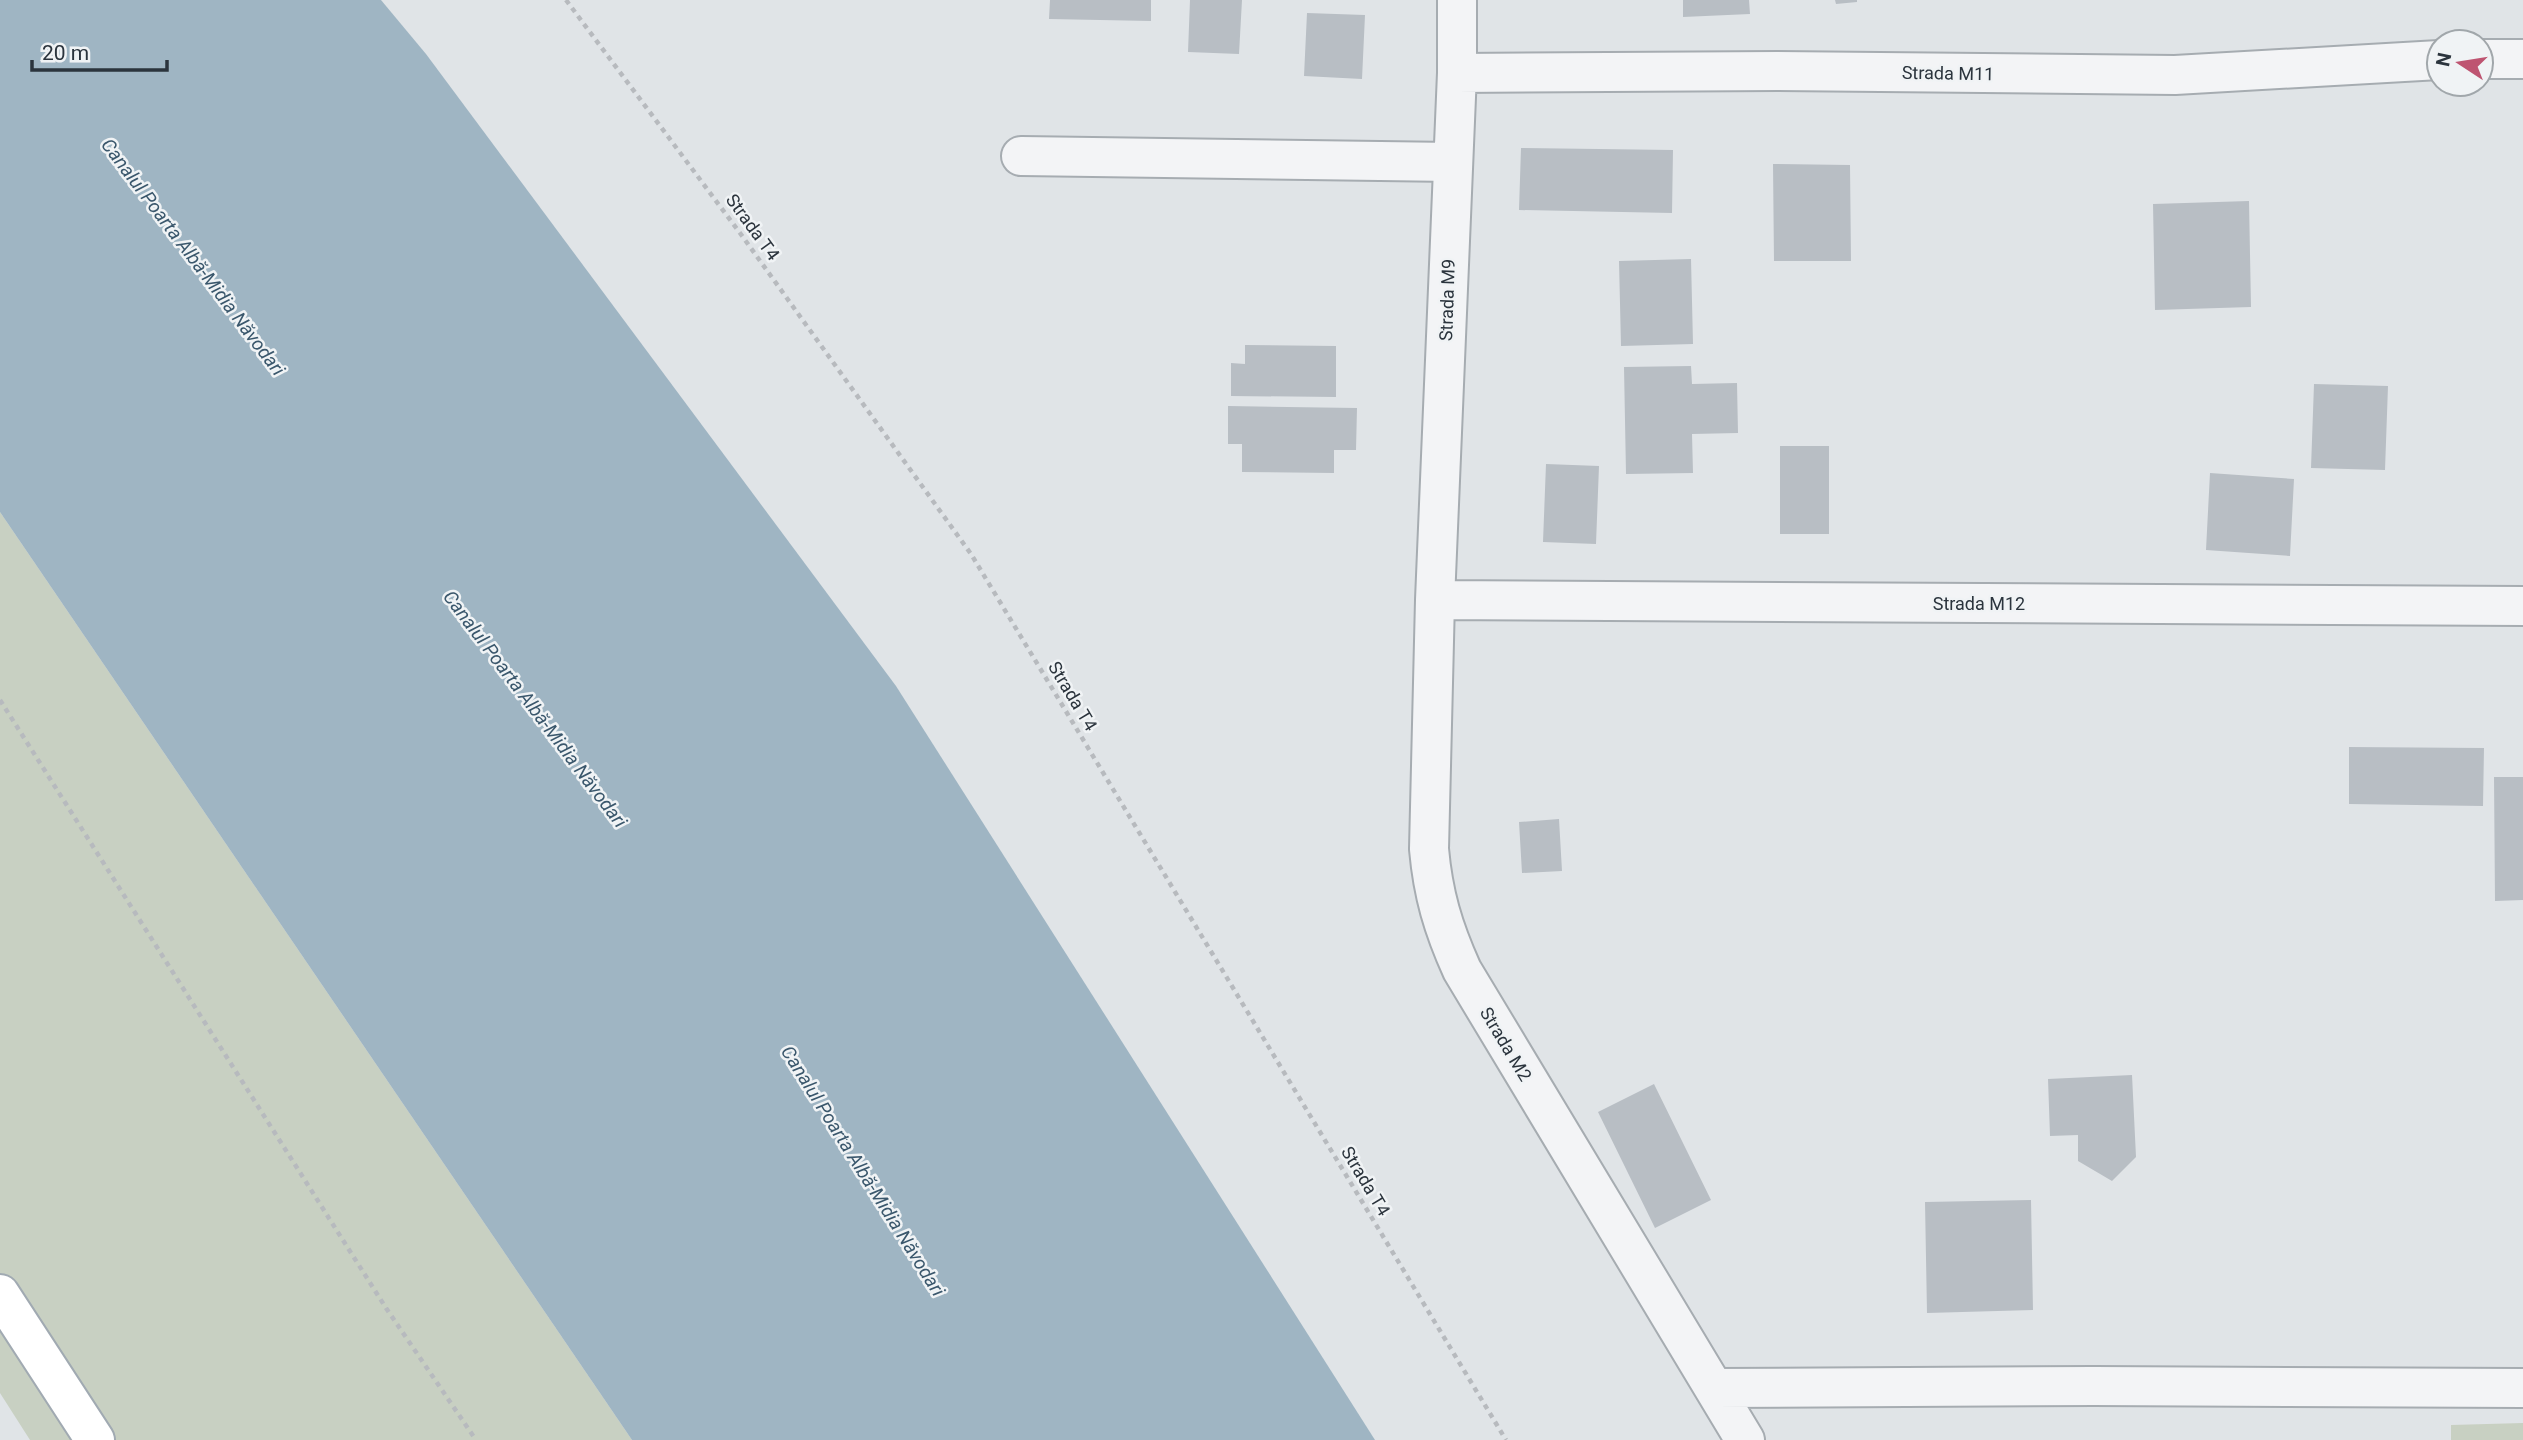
<svg xmlns="http://www.w3.org/2000/svg" width="2523" height="1440" viewBox="0 0 2523 1440" font-family="Roboto,sans-serif">
<style>
.green{fill:#c8d0c2}
.water{fill:#9fb5c3}
.building{fill:#b8bec4}
.lines{fill:none;stroke-linecap:round;stroke-linejoin:round}
.minor-casing{stroke:#a6acb1;stroke-width:42}
.major-casing{stroke:#a1aab2;stroke-width:42}
.path{stroke:#b7babe;stroke-width:4.5;stroke-dasharray:5 5;stroke-linecap:butt}
.minor{stroke:#f3f4f6;stroke-width:38}
.major{stroke:#fff;stroke-width:38}
.labels{text-anchor:middle;dominant-baseline:central;stroke-width:5;stroke-linejoin:round;paint-order:stroke}
.street-label{font-size:18px;fill:#2b343d;stroke:#f0f3f5}
.water-label{font-size:19px;font-style:italic;fill:#3a576c;stroke:#f0f3f5}
</style>
<rect width="100%" height="100%" fill="#e0e4e7"/>
<path class="green" d="M0,512l632,928h-602l-30,-47z
M2523,1423v17h-72v-15z"/>
<path class="water" d="M0,0h381l45,54 470,632 479,754h-743l-632,-928z"/>
<path class="building" d="M1050,0h101v21l-102,-2z
M1190,0h52l-3,54 -51,-2z
M1683,0h66l1,14 -67,3z
M1835,0h22v2l-21,2z
M1307,13l58,2 -3,64 -58,-3z
M1521,148l152,2 -1,63 -153,-3z
M1773,164l77,1 1,96h-77z
M2249,201l2,106 -96,3 -2,-106z
M1691,259l2,85 -72,2 -2,-85z
M1245,345l91,1v51l-105,-1v-33l14,1z
M1691,366l1,18 45,-1 1,50 -46,1 1,39 -67,1 -2,-107z
M2314,384l74,2 -3,84 -74,-2z
M1228,406l129,2 -1,42h-22v23l-92,-1v-28h-14z
M1780,446h49v88h-49z
M1546,464l53,2 -3,78 -53,-2z
M2210,473l84,6 -4,77 -84,-6z
M2349,747l135,1 -1,58 -134,-2z
M2494,777h29v123l-28,1z
M1559,819l3,52 -40,2 -3,-51z
M2132,1075l4,82 -24,24 -34,-20v-26l-28,1 -2,-57z
M1654,1084l57,116 -56,28 -57,-116z
M2031,1200l2,110 -106,3 -2,-111z"/>
<g class="lines">
<g class="minor-casing">
<path id="minor" d="M1457,0v73l-22,527 -6,249c4,45 14,79 33,121l283,470
M2481,59h42
M1457,73l320,-2 398,4 264,-15
M1021,156l432,6
M1435,600l1088,6
M1714,1388l380,-2 429,2"/>
</g>
<g class="major-casing">
<path id="major" d="M0,1294l95,146"/>
</g>
<path class="path" d="M566,0l174,233 231,321 535,886
M0,700l386,608 90,132"/>
<use href="#minor" class="minor"/>
<use href="#major" class="major"/>
</g>
<g class="labels">
<g class="street-label">
<text transform="translate(1948 73) rotate(1)">Strada M11</text>
<text transform="translate(753 227) rotate(54)">Strada T4</text>
<text transform="translate(1447 300) rotate(-88)">Strada M9</text>
<text x="1979" y="603">Strada M12</text>
<text transform="translate(1073 696) rotate(59)">Strada T4</text>
<text transform="translate(1506 1044) rotate(59)">Strada M2</text>
<text transform="translate(1366 1181) rotate(59)">Strada T4</text>
</g>
<g class="water-label">
<text transform="translate(193 257) rotate(53)">Canalul Poarta Albă-Midia Năvodari</text>
<text transform="translate(535 709) rotate(53)">Canalul Poarta Albă-Midia Năvodari</text>
<text transform="translate(863 1171) rotate(58)">Canalul Poarta Albă-Midia Năvodari</text>
</g>
</g>
<g transform="translate(2460 63) rotate(282)"><circle r="33" fill="#f0f3f5" stroke="#a1a7ab" stroke-width="2"/>
<path d="M0-5L12 26L0 18L-12 26Z" fill="#be5471"/>
<text y="-10" font-size="19" font-weight="bold" text-anchor="middle" fill="#2b343d">N</text>
</g>
<path d="M32 60v10h135v-10" fill="none" stroke="#2b343d" stroke-width="3.5"/>
<text x="42" y="60" font-size="21" fill="#2b343d" stroke="#f0f3f5" stroke-width="5" paint-order="stroke">20 m</text>
</svg>
